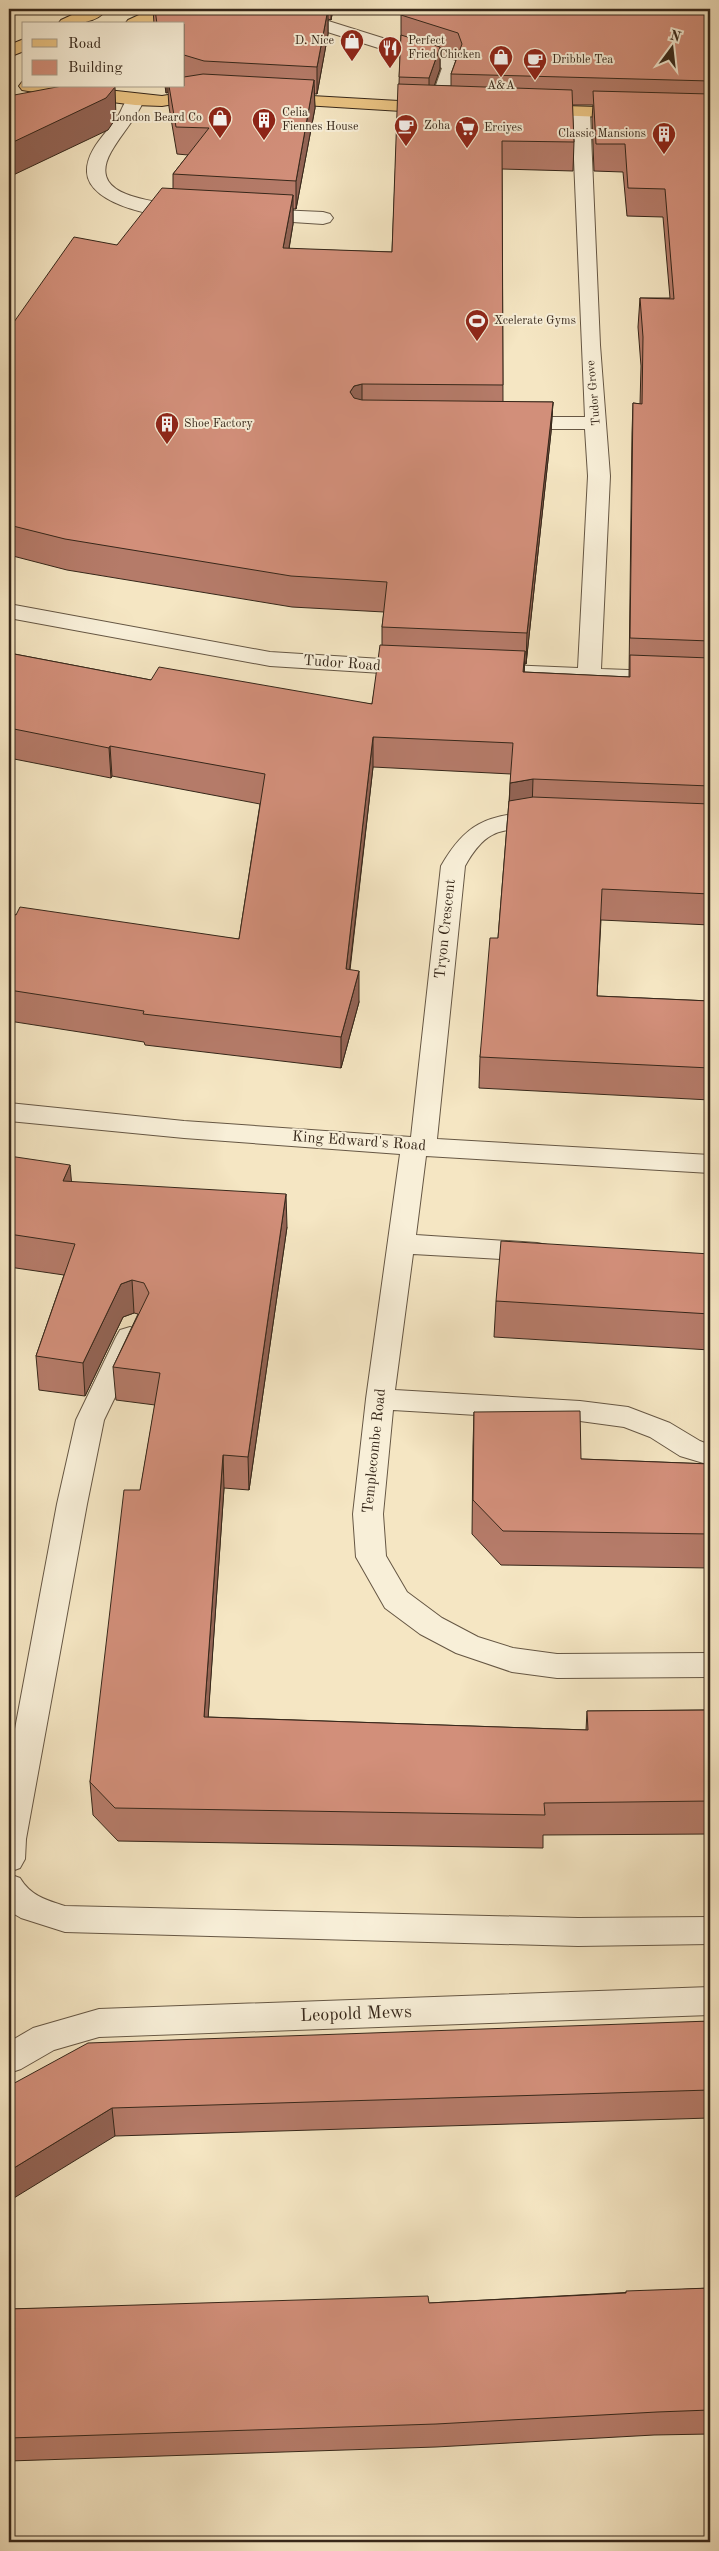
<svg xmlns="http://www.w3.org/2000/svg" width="719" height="2551" viewBox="0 0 719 2551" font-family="'Old Standard TT',serif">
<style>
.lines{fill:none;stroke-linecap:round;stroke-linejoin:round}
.minor-casing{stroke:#665744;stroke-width:2}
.major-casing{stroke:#36271a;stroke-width:2}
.minor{fill:#f8efd8;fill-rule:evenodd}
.major{fill:#eac382;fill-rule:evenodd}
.wall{fill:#b57b69;stroke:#36271a;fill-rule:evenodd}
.shaded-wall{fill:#936455;stroke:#36271a}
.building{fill:#d28f7a;stroke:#36271a}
.labels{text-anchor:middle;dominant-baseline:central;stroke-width:4;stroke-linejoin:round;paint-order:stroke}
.far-poi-label{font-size:12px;fill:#36271a;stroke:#f8efd8;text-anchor:start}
.far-street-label{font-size:12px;fill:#36271a;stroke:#f8efd8}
.street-label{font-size:15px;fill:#36271a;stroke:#f8efd8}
.near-street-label{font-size:18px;fill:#36271a;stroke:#f8efd8}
</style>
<rect width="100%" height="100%" fill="#f5e6c3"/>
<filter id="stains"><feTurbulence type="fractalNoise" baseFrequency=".004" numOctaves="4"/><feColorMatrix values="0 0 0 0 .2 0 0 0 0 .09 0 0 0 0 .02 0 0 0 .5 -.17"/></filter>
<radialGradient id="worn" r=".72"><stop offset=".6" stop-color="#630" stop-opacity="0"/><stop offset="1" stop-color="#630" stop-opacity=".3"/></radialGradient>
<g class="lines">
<g class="minor-casing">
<path id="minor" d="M264,9h26l166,52 4,9 -14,38 -3,4h-12l-3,-4 14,-40 -175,-55z
M135,95l6,1 3,4c-8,19 -23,34 -33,52 -28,50 55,49 81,55l2,4 -2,4c-26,6 -104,-9 -105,-43 -1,-22 20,-39 31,-56 4,-6 6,-14 11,-20z
M581,107l6,1 3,4 10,233 10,131 -9,193 109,4v14l-223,-9 -8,-2 -3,-5 3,-5 8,-2 91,4 10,-192 -3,-47h-69l-7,-2 -3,-4 3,-4 7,-2h69l-13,-305 3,-4z
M255,209l68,3 7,2 3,4 -3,4 -7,2 -75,-5 -3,-4 3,-4z
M9,604l261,48 144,9 8,2 3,5 -3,5 -8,2 -144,-9 -261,-48z
M534,812l18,2 4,5 -4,5c-43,11 -60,-6 -87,42l-28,273 273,16v18l-284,-17 -10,79 121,8 10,2 4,7 -4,7 -10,2 -124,-7 -18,136 185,11 48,6 42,16 30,18 10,4v20l-30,-9 -30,-19 -26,-10 -44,-6 -187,-11 -10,104 3,42 21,36 35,26 36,19 35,11 44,6 153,-1v24l-153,1 -45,-6 -56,-19 -36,-19 -35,-26 -29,-51 -3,-43 13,-115 34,-245 -216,-16 -175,-17v-18l175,18 227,16 30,-271c24,-42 45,-51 93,-54z
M130,1327l10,3 4,7 -40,83 -17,84 -61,335 -1,20 -5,9 -11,4v-111l48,-257 19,-84 40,-83 4,-7z
M9,1874l11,4c11,18 26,22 45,28l513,12 132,-1v27l-132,2 -513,-14 -44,-14 -12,-7z
M710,1987v28l-611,22 -45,13 -33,19 -12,4v-31l24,-14 66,-19z"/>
</g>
<g class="major-casing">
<path id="major" d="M85,9h22c-10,15 -33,15 -49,15l3,-4z
M152,9h22c-10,15 -33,15 -49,15l3,-4z
M24,39v12l-15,6v-12z
M22,82h2v4h47l91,10 42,-7 6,1 3,4 -3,4 -48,8 -27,-1 -107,-14 -6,-1 -3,-4z
M277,94l157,9 6,1 3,4 -3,4 -6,1 -163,-10 -3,-4 3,-4z
M534,105l95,3 6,1 3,4 -3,4 -6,1 -101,-4 -3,-4 3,-4z"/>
</g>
<use href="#minor" class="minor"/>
<use href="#major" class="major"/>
</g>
<path class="wall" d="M153,9h180l-2,11 -3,-1v15l-11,60h-3l1,14 -19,101h-3v15l-4,25 103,3 9,-217v-26h309v916l-109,-5 -4,76 113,5v99l-231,-12 1,-31 18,-119 11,-137 2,-27 -138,-7 -23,203 9,32 -18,66 -196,-23 -1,-3 -135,-21v-107l230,25 21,-135 -148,-28 -1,2 -102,-20v-105l142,27 221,24 10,-59v-18l2,-15 -92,-5 -225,-37 -58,-15v-226l108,-84 56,-57v-14l15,-19 -11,-1 -8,-47 -1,-15 -2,1 -1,-7h19v-62h-30zM440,54l16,6 -5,14v12h-17l6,-17zM572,105h21l-1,14 2,52 29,1 4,44 36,1 7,81h-30l-2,29 3,39 -1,38 -7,-1 -1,30 -3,244 -105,-5v-8h2l25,-232 2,-30h-50l-1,-233 71,2 1,-29z
M9,1156l63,26 215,45 -38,263 -25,-2 -16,229 378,13 1,-19 123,-1v124l-167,1v13l-425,-7 -25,-26 -3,-33 65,-377 -39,-5 -3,-33 25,-53 -4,-1 -11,4 -38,79 -46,-6 -3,-34 28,-81 -55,-8z
M710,1254v96l-216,-13 2,-36z
M474,1412l107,47 129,5v104l-209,-3 -29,-31 1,-88z
M710,2021v97l-595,18 -106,-50z
M710,2288v146l-56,1 -218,12 -427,14v-152l420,-6z"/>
<path class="shaded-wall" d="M328,9v25l-11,60v-27z
M331,9h2l-2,11z
M440,47v22l-11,32v-23z
M314,80l1,28 -19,101v-28z
M166,86h2v6l-2,1z
M115,87l1,31 -8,12 -99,47v-33z
M293,195v29l-9,53 -1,-29z
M362,384v30l-12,-22 4,-6z
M553,402l-2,30 -25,232 1,-31z
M525,651l-1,30 -1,-9z
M373,737v30l-27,233v-31z
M110,746l2,30 -1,2 -2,-30z
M533,779l-1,31 -23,4 1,-31z
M359,971v31l-18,66v-31z
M70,1165l3,33 -10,-17z
M286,1194l1,33 -38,263 -1,-33z
M132,1280l2,33 -11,4 -38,79 -2,-33 38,-79z
M223,1455l1,33 -18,261 -2,-32z
M112,2108l3,28 -106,65v-30z"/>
<path class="building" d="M155,9h173l-11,58 -113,-6 -20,-6v-31h-27z
M401,9h309v72l-259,-7 11,-30 -4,-11 -57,-18z
M401,35l39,12 -11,31 -30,-1z
M203,74l111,6 -18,101 -123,-7 36,-46 -33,-1 -7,-41h15v-9z
M398,84l174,6 2,52 -72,-1 1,244 -141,-1 -8,2 -4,6 4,6 8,2 191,2 -26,231 -145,-6 5,-45 -96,-6 -226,-37 -56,-14v-196l65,-92 43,8 45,-57 131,7 -10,53 109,4z
M62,86h52l1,1 -9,11 -97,46v-48z
M593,91l117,3v547l-80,-3 3,-235 9,1 1,-67 -3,-39 34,1 -9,-110 -37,-1 -3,-44h-29z
M380,645l145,6 -2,21 107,5v-22l80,3v128l-177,-7 -23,4 3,-40 -140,-6 -27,232 13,2 -18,66 -198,-23 1,-3 -135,-21v-76l7,1 4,-8 219,32 26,-165 -155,-28 -1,2 -100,-20v-75l142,27 8,-13 213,37z
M533,797l177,7v90l-108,-5 -5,107 113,5v67l-230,-11 10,-119h8l11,-137z
M9,1156l61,9 -7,16 223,13 -38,263 -25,-2 -19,262 384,13 -1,-19 123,-1v91l-166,2 1,12 -430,-7 -25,-26 34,-292h16l20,-117 -47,-6 36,-74 -5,-10 -12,-3 -11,4 -38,79 -47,-7 39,-112 -66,-10z
M501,1241l209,13v60l-214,-13z
M580,1411l1,48 129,5v70l-207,-3 -30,-31 1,-88z
M710,2021v69l-598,18 -103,63v-85l79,-43z
M710,2288v122l-53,2 -221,12 -427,14v-129l419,-13 1,7 197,-10v-2z"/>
<defs>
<g id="shop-pin" transform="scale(1.25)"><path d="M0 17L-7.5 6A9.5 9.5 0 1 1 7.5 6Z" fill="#8f2418" stroke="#f8efd8"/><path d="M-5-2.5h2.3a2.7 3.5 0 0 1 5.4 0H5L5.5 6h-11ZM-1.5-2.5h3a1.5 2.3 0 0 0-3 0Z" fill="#fff"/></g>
<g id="restaurant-pin" transform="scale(1.25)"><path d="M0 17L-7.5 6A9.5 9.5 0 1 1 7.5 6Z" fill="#8f2418" stroke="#f8efd8"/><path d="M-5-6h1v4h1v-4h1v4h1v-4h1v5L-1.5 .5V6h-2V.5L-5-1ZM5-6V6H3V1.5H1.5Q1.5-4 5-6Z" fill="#fff"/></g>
<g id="cafe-pin" transform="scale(1.25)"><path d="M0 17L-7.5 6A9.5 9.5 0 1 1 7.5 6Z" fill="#8f2418" stroke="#f8efd8"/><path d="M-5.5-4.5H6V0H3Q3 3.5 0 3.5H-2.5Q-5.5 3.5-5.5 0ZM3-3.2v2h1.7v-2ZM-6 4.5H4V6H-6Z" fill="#fff"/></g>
<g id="building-pin" transform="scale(1.25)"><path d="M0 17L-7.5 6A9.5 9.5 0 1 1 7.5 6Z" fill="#8f2418" stroke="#f8efd8"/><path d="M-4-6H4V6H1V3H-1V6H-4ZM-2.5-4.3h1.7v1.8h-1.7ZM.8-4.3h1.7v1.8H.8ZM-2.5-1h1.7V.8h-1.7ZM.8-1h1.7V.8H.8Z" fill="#fff"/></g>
<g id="supermarket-pin" transform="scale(1.25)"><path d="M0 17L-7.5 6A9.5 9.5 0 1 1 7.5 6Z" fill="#8f2418" stroke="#f8efd8"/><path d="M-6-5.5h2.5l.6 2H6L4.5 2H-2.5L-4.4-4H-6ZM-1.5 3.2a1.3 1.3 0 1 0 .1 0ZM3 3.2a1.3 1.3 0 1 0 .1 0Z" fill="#fff"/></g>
<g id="stadium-pin" transform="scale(1.25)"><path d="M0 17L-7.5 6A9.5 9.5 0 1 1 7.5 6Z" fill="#8f2418" stroke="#f8efd8"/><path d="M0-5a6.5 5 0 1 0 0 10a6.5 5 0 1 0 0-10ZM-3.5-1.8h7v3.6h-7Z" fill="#fff"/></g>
</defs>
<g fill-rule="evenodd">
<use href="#shop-pin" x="352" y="41"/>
<use href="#restaurant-pin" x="390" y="48"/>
<use href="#shop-pin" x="501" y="57"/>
<use href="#cafe-pin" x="535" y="60"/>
<use href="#shop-pin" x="220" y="118"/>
<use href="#building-pin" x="264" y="120"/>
<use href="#cafe-pin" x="406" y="126"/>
<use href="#supermarket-pin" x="467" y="128"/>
<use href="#building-pin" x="664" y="134"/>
<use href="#stadium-pin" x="477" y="321"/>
<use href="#building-pin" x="167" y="424"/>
</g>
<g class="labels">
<g class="far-poi-label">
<text x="334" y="41" text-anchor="end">D. Nice</text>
<text x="408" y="41">Perfect<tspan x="408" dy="14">Fried Chicken</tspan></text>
<text x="552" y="60">Dribble Tea</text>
<text x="501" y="86" text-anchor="middle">A&amp;A</text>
<text x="282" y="113">Celia<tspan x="282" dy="14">Fiennes House</tspan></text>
<text x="202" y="118" text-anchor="end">London Beard Co</text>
<text x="424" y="126">Zoha</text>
<text x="484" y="128">Erciyes</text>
<text x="646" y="134" text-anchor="end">Classic Mansions</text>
<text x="494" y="321">Xcelerate Gyms</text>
<text x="184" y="424">Shoe Factory</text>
</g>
<g class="far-street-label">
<text transform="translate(594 393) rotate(-95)">Tudor Grove</text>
</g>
<g class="street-label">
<text transform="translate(342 664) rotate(4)">Tudor Road</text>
<text transform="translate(446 929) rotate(-84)">Tryon Crescent</text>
<text transform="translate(359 1142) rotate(4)">King Edward's Road</text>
<text transform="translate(375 1451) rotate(-84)">Templecombe Road</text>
</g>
<g class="near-street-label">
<text transform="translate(356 2014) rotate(-2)">Leopold Mews</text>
</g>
</g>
<rect width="719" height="2551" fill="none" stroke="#f5e6c3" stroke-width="30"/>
<rect x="10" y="10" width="699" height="2531" fill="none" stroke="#36271a" stroke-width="2.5"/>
<rect x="15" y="15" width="689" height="2521" fill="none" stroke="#36271a"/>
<rect x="22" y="22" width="162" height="65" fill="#f8efd8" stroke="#aa9f8c"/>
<rect x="32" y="39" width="25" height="8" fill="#eac382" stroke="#aa9f8c"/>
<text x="68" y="48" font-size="15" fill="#36271a">Road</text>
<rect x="32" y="60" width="25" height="15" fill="#d28f7a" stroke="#aa9f8c"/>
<text x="68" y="72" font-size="15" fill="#36271a">Building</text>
<g transform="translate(672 48) rotate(15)" stroke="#f8efd8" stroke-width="4" paint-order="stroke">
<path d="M0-4L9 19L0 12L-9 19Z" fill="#36271a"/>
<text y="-8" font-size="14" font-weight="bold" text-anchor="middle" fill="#36271a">N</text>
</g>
<rect width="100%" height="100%" filter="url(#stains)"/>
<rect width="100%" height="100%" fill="url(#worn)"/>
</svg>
